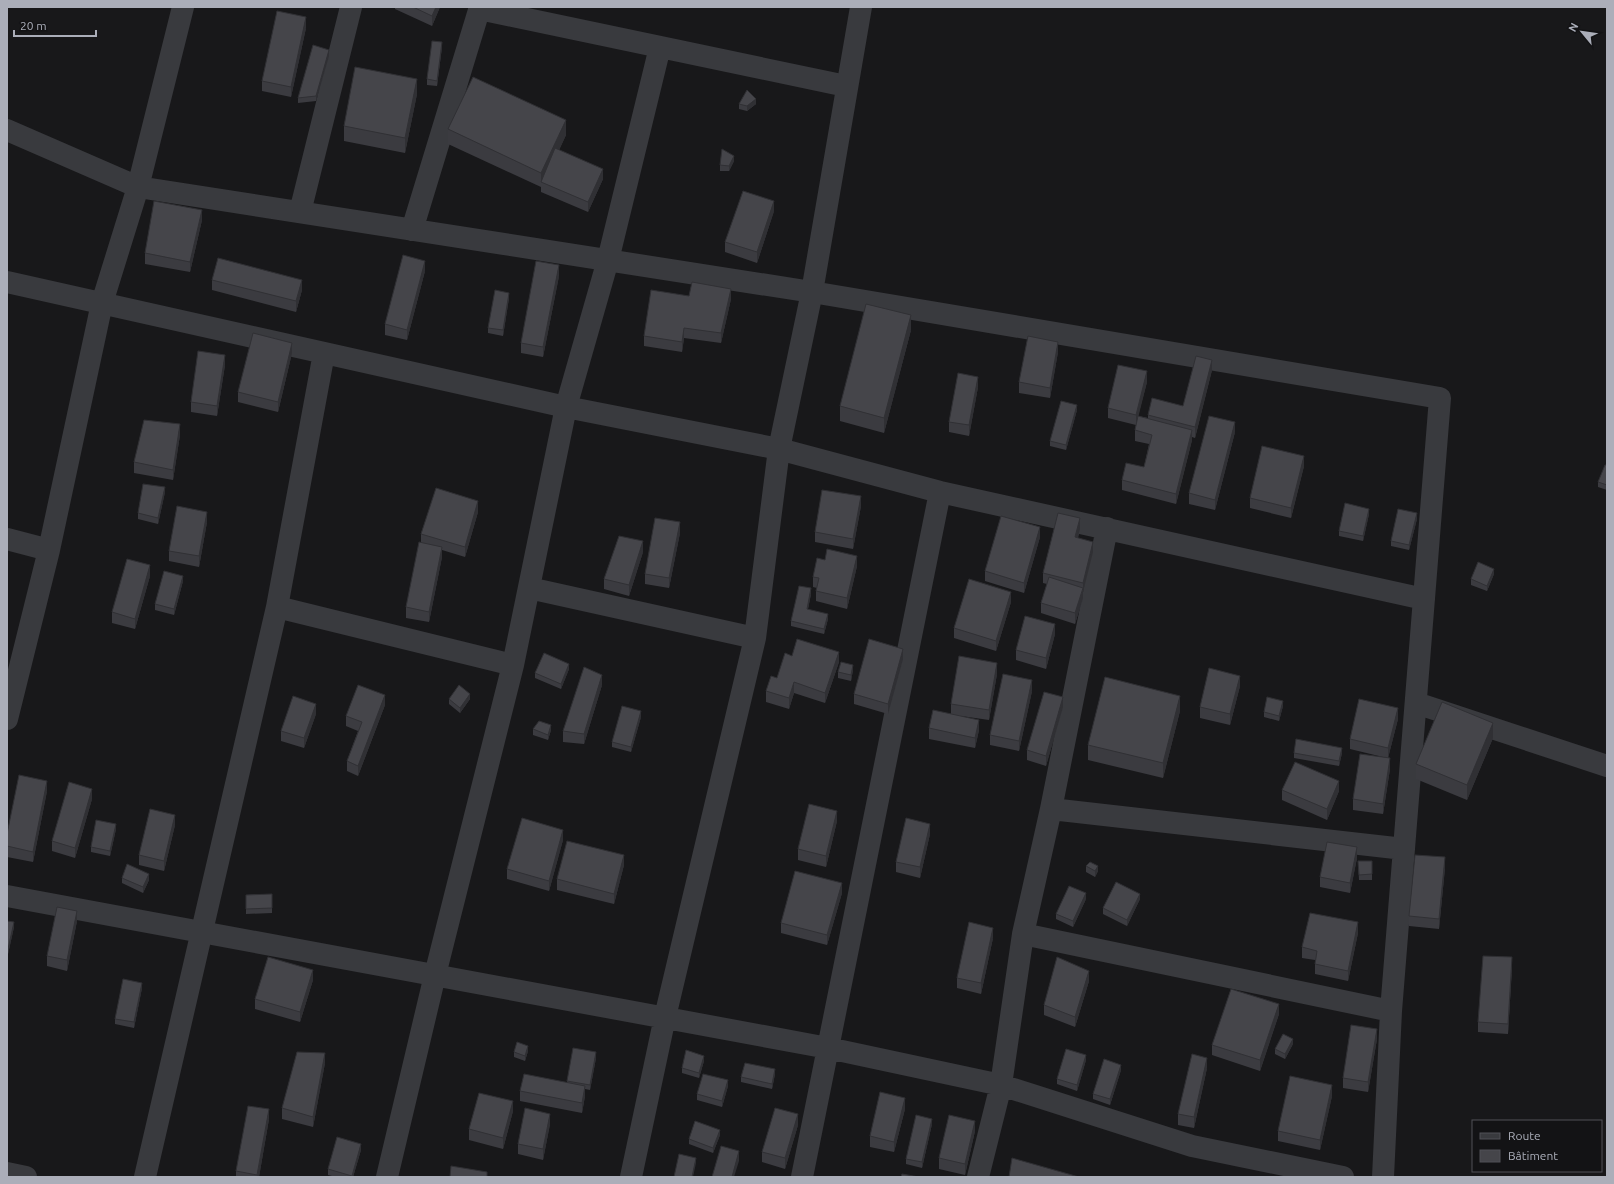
<svg xmlns="http://www.w3.org/2000/svg" width="1614" height="1184" viewBox="0 0 1614 1184" font-family="Ubuntu,sans-serif">
<style>
.lines{fill:none;stroke-linecap:round;stroke-linejoin:round}
.minor{stroke:#393a3e;stroke-width:22}
.wall{fill:#3b3b40}
.shaded-wall{fill:#303034}
.building{fill:#45454a;stroke:#303034}
</style>
<rect width="100%" height="100%" fill="#18181a"/>
<g class="lines">
<path class="minor" d="M479,9l367,77
M7,130l131,57 674,105 628,106 -49,613 -8,166
M300,212l51,-205
M412,230l68,-223
M7,282l559,125 213,42 161,43 484,107
M7,539l42,11
M529,588l226,50
M277,607l236,58
M1416,703l191,63
M7,719l42,-169 53,-247 36,-116 45,-180
M1051,809l353,40
M7,896l821,152 173,37 191,61 151,31
M1023,934l368,77
M7,1173l19,4
M145,1177l132,-570 47,-254
M387,1177l48,-202 78,-310 53,-258 42,-147 52,-213
M631,1177l34,-160 90,-379 24,-189 33,-157 49,-285
M802,1177l138,-685
M978,1177l23,-92 22,-151 28,-125 56,-281"/>
</g>
<path class="wall" d="M395,7h45l-8,19 -37,-17z
M306,28l-15,69 -29,-6v-10z
M442,47l-5,39 -10,-1v-6z
M329,56l-13,45 -18,2v-5z
M417,94l-12,59 -61,-12v-15z
M739,104h17l-9,7 -8,-2z
M448,129l118,6 -7,15 44,29 -15,33 -47,-20v-5l-93,-43z
M734,161l-5,10h-9v-6z
M774,211l-17,52 -32,-11v-10z
M202,220l-12,52 -45,-8v-11z
M425,271l-18,69 -22,-5v-11z
M559,276l-16,81 -22,-4v-10z
M212,280l90,10 -6,22 -84,-22z
M689,296l42,3 -10,44 -37,-5 -2,14 -38,-6v-10z
M509,298l-6,38 -15,-3v-5z
M911,330l-27,103 -44,-12v-15z
M1058,352l-8,46 -31,-5v-11z
M292,353l-14,59 -40,-10v-10z
M225,365l-8,51 -26,-4v-10z
M1212,370l-17,68 -3,-1v3l-16,64 -54,-14v-10l22,-13 5,-23 -14,-3v-11l1,-5 -28,-7v-10l39,-26 -9,34 10,2v-3l35,-9z
M978,387l-9,49 -20,-4v-10z
M1077,410l-11,40 -16,-4v-5z
M1235,432l-20,78 -26,-6v-11z
M180,435l-7,45 -39,-7v-11z
M1607,465v25l-9,-3v-5z
M1304,466l-13,52 -41,-10v-10z
M165,492l-7,32 -20,-5v-6z
M861,506l-8,43 -38,-7v-10z
M478,512l-13,45 -23,-7v7l-13,65 -23,-4v-11l15,-65v-8z
M1369,514l-6,27 -24,-5v-5z
M1417,519l-8,31 -18,-4v-5z
M207,522l-8,45 -30,-6v-10z
M1080,529l-2,9 15,14 -10,40v6l-8,26 -34,-11v-10l6,-19 -4,-1v-10z
M680,533l-11,55 -24,-4v-10z
M1040,537l-16,56 -39,-12v-10z
M643,552l-14,44 -25,-7v-10z
M857,566l-10,43 -31,-8v-10l1,-3 -4,-1v-10z
M1494,574l-7,17 -16,-6v-6z
M150,576l-15,53 -23,-6v-11z
M183,581l-9,34 -19,-5v-6z
M811,594l-3,15 20,10 -4,15 -33,-8v-5z
M1011,602l-15,49 -42,-13v-10z
M1055,634l-9,35 -30,-9v-10z
M792,656l47,6 -14,41 -31,-10 -5,16 -23,-7v-11l11,-13z
M903,659l-15,55 -34,-10v-10z
M569,669l-8,20 -26,-11v-5z
M853,670l-2,11 -13,-3v-6z
M997,674l-8,46 -28,-4 18,14 -4,18 -46,-9v-11l22,-14v-10z
M602,685l-18,59 -21,-2v-11z
M1240,686l-10,39 -30,-7v-11z
M1032,691l-13,60 -29,-6v-10z
M449,699h21l-10,14 -11,-9z
M385,705l-27,71 -11,-5v-10l11,-30 -12,-5v-10z
M1283,706l-4,15 -15,-4v-5z
M1063,707l-17,59 -19,-6v-10z
M1180,711l-17,67 -75,-18v-15z
M316,714l-12,34 -23,-7v-10z
M641,717l-10,35 -19,-5v-5z
M1398,719l-10,39 2,11 -7,45 -30,-4v-11l34,-41 -37,-9v-10z
M533,729l18,1 -3,10 -15,-5z
M1493,738l-26,62 -51,-21v-15z
M1294,753h48l-3,13 -45,-8z
M1282,790l57,1 -12,29 -45,-20z
M47,791l-14,71 -26,-5v-23z
M92,799l-17,59 -23,-7v-10z
M837,821l-11,46 -28,-7v-11z
M175,825l-11,46 -25,-6v-10z
M116,829l-6,27 -19,-4v-5z
M930,834l-10,44 -24,-6v-10z
M563,840l-14,51 -42,-12v-10z
M1357,858l-7,35 -30,-6v-10z
M1358,861h14v19h-13z
M624,865l-10,39 -57,-14v-11z
M1086,866l12,5 -3,6 -9,-5z
M1445,868l-6,61 -30,-3v-10z
M122,878l27,2 -6,13 -21,-10z
M842,893l-15,52 -46,-12v-10z
M272,894v19l-26,1v-19z
M1086,899l-13,28 -17,-8v-5z
M1140,899l-13,27 -24,-12v-6z
M7,921l7,6 -6,27h-1z
M77,921l-10,50 -20,-5v-10z
M1358,933l-10,48 -33,-7v-14l-13,-2v-11z
M993,938l-12,56 -24,-6v-10z
M1512,968l-4,66 -30,-2v-10z
M313,980l-13,42 -45,-13v-10z
M1089,981l-14,46 -31,-12v-10z
M142,988l-8,40 -19,-4v-5z
M1279,1014l-19,57 -48,-16v-10z
M1377,1039l-9,53 -25,-4v-10z
M1293,1044l-8,15 -10,-5v-5z
M528,1051l-3,10 -11,-4v-5z
M596,1058l-6,32 -5,-1v7l-3,17 -62,-12v-10l47,-8v-2z
M1086,1060l-9,31 -20,-7v-5z
M704,1061l-5,17 -17,-5v-5z
M325,1063l-12,64 -31,-8v-11z
M1207,1068l-13,60 -16,-3v-11z
M1121,1070l-11,35 -17,-6v-5z
M775,1074l-3,15 -31,-7v-5z
M728,1086l-6,21 -25,-7v-6z
M1332,1096l-12,54 -42,-9v-10z
M905,1109l-11,43 -24,-5v-11z
M513,1111l-10,38 -34,-9v-11z
M269,1119l-10,58h-23v-6z
M550,1124l-7,36 -25,-6v-10z
M932,1124l-10,44 -16,-4v-5z
M798,1125l-13,44 -23,-7v-10z
M975,1131l-10,44 -26,-6v-11z
M720,1135l-7,18 -24,-9v-5z
M361,1150l-8,27h-17l-8,-2v-6z"/>
<path class="shaded-wall" d="M436,7h4l-8,19v-10z
M306,17v11l-15,69v-10z
M442,42v5l-5,39v-5z
M329,50v6l-13,45v-5z
M417,79v15l-12,59v-15z
M756,99v5l-9,7v-5z
M566,120v15l-22,48 -3,-1v-9z
M734,156v5l-5,10v-5z
M603,169v10l-15,33v-10z
M774,201v10l-17,52v-11z
M202,210v10l-12,52v-10z
M425,261v10l-18,69v-10z
M559,265v11l-16,81v-10z
M302,280v10l-6,22v-11z
M731,289v10l-10,44v-10z
M509,293v5l-6,38v-6z
M911,315v15l-27,103v-15z
M684,328v10l-2,14v-10z
M1058,342v10l-8,46v-10z
M292,343v10l-14,59v-10z
M225,355v10l-8,51v-10z
M1212,360v10l-17,68v-11z
M1147,371v11l-11,44v-11z
M978,377v10l-9,49v-11z
M1077,405v5l-11,40v-5z
M1235,422v10l-20,78v-10z
M180,424v11l-7,45v-10z
M1192,430v10l-16,64v-10z
M1304,456v10l-13,52v-10z
M165,487v5l-7,32v-6z
M861,496v10l-8,43v-10z
M478,501v11l-13,45v-10z
M1369,509v5l-6,27v-5z
M207,512v10l-8,45v-11z
M1417,513v6l-8,31v-5z
M1080,518v11l-5,18v-10z
M680,522v11l-11,55v-10z
M1040,527v10l-16,56v-10z
M643,541v11l-14,44v-11z
M1093,542v10l-10,40v6l-8,26v-11l8,-24v-6z
M442,547v10l-13,65v-10z
M857,556v10l-10,43v-11z
M150,565v11l-15,53v-10z
M1494,569v5l-7,17v-5z
M183,576v5l-9,34v-6z
M811,588v6l-4,20v-5z
M1011,592v10l-15,49v-10z
M828,614v5l-4,15v-5z
M1055,624v10l-9,35v-11z
M903,649v10l-15,55v-10z
M839,652v10l-14,41v-10z
M997,663v11l-8,46v-10z
M569,664v5l-8,20v-5z
M853,665v5l-2,11v-6z
M602,675v10l-18,59v-10z
M1240,676v10l-10,39v-11z
M1032,680v11l-13,60v-10z
M794,682v11l-5,16v-11z
M470,694v5l-10,14v-5z
M385,695v10l-27,71v-10z
M1180,696v15l-17,67v-15z
M1063,697v10l-17,59v-10z
M1283,701v5l-4,15v-5z
M316,704v10l-12,34v-10z
M1398,708v11l-10,39v-10z
M641,711v6l-10,35v-5z
M979,720v10l-4,18v-10z
M1493,723v15l-26,62v-15z
M551,725v5l-3,10v-5z
M1342,748v5l-3,13v-5z
M1390,758v11l-7,45v-10z
M47,781v10l-14,71v-10z
M1339,781v10l-12,29v-11z
M92,789v10l-17,59v-10z
M837,811v10l-11,46v-11z
M175,815v10l-11,46v-10z
M116,824v5l-6,27v-5z
M930,824v10l-10,44v-11z
M563,830v10l-14,51v-10z
M1357,847v11l-7,35v-10z
M624,855v10l-10,39v-10z
M1445,857v11l-6,61v-10z
M1098,866v5l-3,6v-6z
M149,874v6l-6,13v-6z
M842,883v10l-15,52v-10z
M1086,893v6l-13,28v-6z
M1140,894v5l-13,27v-6z
M77,911v10l-10,50v-11z
M14,922v5l-6,27v-5z
M1358,922v11l-10,48v-10z
M993,928v10l-12,56v-11z
M1512,957v11l-4,66v-10z
M313,970v10l-13,42v-10z
M1089,971v10l-14,46v-10z
M142,983v5l-8,40v-6z
M1279,1004v10l-19,57v-11z
M1377,1029v10l-9,53v-10z
M1293,1039v5l-8,15v-5z
M528,1046v5l-3,10v-5z
M596,1052v6l-6,32v-5z
M325,1053v10l-12,64v-10z
M1086,1055v5l-9,31v-6z
M704,1056v5l-5,17v-5z
M1207,1058v10l-13,60v-11z
M1121,1065v5l-11,35v-6z
M775,1069v5l-3,15v-5z
M728,1080v6l-6,21v-6z
M1332,1085v11l-12,54v-10z
M585,1086v10l-3,17v-10z
M905,1098v11l-11,43v-10z
M513,1101v10l-10,38v-11z
M269,1109v10l-10,58h-2z
M550,1114v10l-7,36v-11z
M798,1114v11l-13,44v-11z
M932,1119v5l-10,44v-6z
M975,1121v10l-10,44v-11z
M720,1130v5l-7,18v-5z
M361,1144v6l-8,27h-1z
M739,1151v10l-5,16h-2z
M696,1158v5l-3,14h-1z"/>
<path class="building" d="M413,7h23l-4,9z
M277,11l29,6 -15,70 -29,-6z
M432,41l10,1 -5,39 -10,-2z
M313,45l16,5 -13,46 -18,2z
M355,67l62,12 -12,59 -61,-12z
M473,77l93,43 -25,53 -93,-44z
M747,90l9,9 -9,7 -8,-2z
M555,148l48,21 -15,33 -47,-20z
M722,149l12,7 -5,10 -9,-1z
M743,191l31,10 -17,51 -32,-10z
M154,201l48,9 -12,52 -45,-9z
M403,255l22,6 -18,69 -22,-6z
M218,258l84,22 -6,21 -84,-21z
M536,261l23,4 -16,82 -22,-4z
M692,282l39,7 -10,44 -37,-5 -2,14 -38,-6 7,-46 38,6z
M495,290l14,3 -6,37 -15,-2z
M866,304l45,11 -27,103 -44,-12z
M253,333l39,10 -14,59 -40,-10z
M1028,336l30,6 -8,46 -31,-6z
M198,351l27,4 -8,51 -26,-4z
M1196,356l16,4 -17,67 -47,-12 4,-17 31,8z
M1118,365l29,6 -11,44 -28,-7z
M958,373l20,4 -9,48 -20,-3z
M1061,401l16,4 -11,40 -16,-4z
M1138,416l54,14 -16,64 -54,-14 4,-17 18,4 8,-32 -17,-5z
M1209,416l26,6 -20,78 -26,-7z
M144,420l36,4 -7,46 -39,-8z
M1262,446l42,10 -13,52 -41,-10z
M1605,465h2v20l-9,-3z
M143,484l22,3 -7,31 -20,-5z
M436,488l42,13 -13,46 -44,-13z
M822,490l39,6 -8,43 -38,-7z
M1345,503l24,6 -6,27 -24,-5z
M177,506l30,6 -8,44 -30,-5z
M1398,509l19,4 -8,32 -18,-4z
M1058,513l22,5 -5,19 18,5 -10,41 -40,-10z
M1001,516l39,11 -16,56 -39,-12z
M655,518l25,4 -11,56 -24,-4z
M619,536l24,5 -14,44 -25,-6z
M419,542l23,5 -13,65 -23,-5z
M827,549l30,7 -10,42 -31,-7 3,-13 -6,-1 4,-19 8,2z
M127,559l23,6 -15,54 -23,-7z
M1478,562l16,7 -7,17 -16,-7z
M164,571l19,5 -9,33 -19,-5z
M1049,577l34,11 -8,25 -34,-10z
M969,579l42,13 -15,49 -42,-13z
M799,586l12,2 -4,21 21,5 -4,15 -33,-8z
M1025,616l30,8 -9,34 -30,-8z
M797,639l42,13 -14,41 -31,-11 -5,16 -23,-7 5,-15 6,2 8,-25 7,3z
M869,639l34,10 -15,55 -34,-10z
M544,653l25,11 -8,20 -26,-11z
M959,656l38,7 -8,47 -38,-6z
M841,662l12,3 -2,10 -13,-3z
M584,667l18,8 -18,59 -21,-3z
M1209,668l31,8 -10,38 -30,-7z
M1003,674l29,6 -13,61 -29,-6z
M1105,677l75,19 -17,67 -75,-18z
M358,685l27,10 -27,71 -11,-5 15,-39 -16,-6z
M459,685l11,9 -10,14 -11,-9z
M1044,692l19,5 -17,59 -19,-6z
M293,696l23,8 -12,34 -23,-7z
M1267,697l16,4 -4,15 -15,-4z
M1359,699l39,9 -10,40 -38,-9z
M1442,702l51,21 -26,62 -51,-21z
M622,706l19,5 -10,36 -19,-5z
M933,710l46,10 -4,18 -46,-10z
M539,721l12,4 -3,10 -15,-6z
M1296,739l46,9 -3,13 -45,-8z
M1360,754l30,4 -7,46 -30,-5z
M1295,762l44,19 -12,28 -45,-19z
M19,775l28,6 -14,71 -26,-6v-12z
M69,782l23,7 -17,59 -23,-7z
M809,804l28,7 -11,45 -28,-7z
M150,809l25,6 -11,46 -25,-6z
M522,818l41,12 -14,51 -42,-12z
M906,818l24,6 -10,43 -24,-5z
M96,820l20,4 -6,27 -19,-4z
M567,841l57,14 -10,39 -57,-15z
M1327,842l30,5 -7,36 -30,-6z
M1415,855l30,2 -6,62 -30,-3z
M1358,861h14v13l-13,1z
M1090,862l8,4 -3,5 -9,-5z
M127,864l22,10 -6,13 -21,-9z
M795,871l47,12 -15,52 -46,-12z
M1116,882l24,12 -13,26 -24,-12z
M1069,886l17,7 -13,28 -17,-7z
M272,894v14l-26,1v-14z
M57,907l20,4 -10,49 -20,-4z
M1310,913l48,9 -10,49 -33,-7 2,-13 -15,-4z
M7,921l7,1 -6,27h-1z
M969,922l24,6 -12,55 -24,-5z
M1483,956l29,1 -4,67 -30,-2z
M268,957l45,13 -13,42 -45,-13z
M1057,957l32,14 -14,46 -31,-12z
M123,979l19,4 -8,39 -19,-3z
M1231,989l48,15 -19,56 -48,-15z
M1351,1025l26,4 -9,53 -25,-4z
M1283,1034l10,5 -8,15 -10,-5z
M517,1042l11,4 -3,10 -11,-4z
M573,1048l23,4 -6,33 -23,-4z
M1066,1049l20,6 -9,30 -20,-6z
M686,1050l18,6 -5,17 -17,-5z
M297,1052l28,1 -12,64 -31,-9z
M1192,1054l15,4 -13,59 -16,-3z
M1104,1059l17,6 -11,34 -17,-5z
M745,1063l30,6 -3,15 -31,-7z
M524,1074l61,12 -3,17 -62,-12z
M703,1074l25,6 -6,21 -25,-7z
M1290,1076l42,9 -12,55 -42,-9z
M880,1092l25,6 -11,44 -24,-6z
M479,1093l34,8 -10,37 -34,-9z
M248,1106l21,3 -12,66 -21,-4z
M525,1108l25,6 -7,35 -25,-5z
M775,1108l23,6 -13,44 -23,-6z
M916,1115l16,4 -10,43 -16,-3z
M949,1115l26,6 -10,43 -26,-6z
M695,1121l25,9 -7,18 -24,-9z
M337,1137l24,7 -9,32 -24,-7z
M721,1146l18,5 -7,26h-20z
M679,1154l17,4 -4,19h-18z
M1012,1158l67,19h-70z
M451,1166l36,6v5h-37z
M902,1174l17,3h-18z"/>
<rect width="1614" height="1184" fill="none" stroke="#abaeb9" stroke-width="16"/>
<rect x="1472" y="1120" width="130" height="52" fill="#131315" stroke="#505157"/>
<rect x="1480" y="1133" width="20" height="6" fill="#393a3e" stroke="#505157"/>
<text x="1508" y="1140" font-size="12" fill="#abaeb9">Route</text>
<rect x="1480" y="1150" width="20" height="12" fill="#45454a" stroke="#505157"/>
<text x="1508" y="1160" font-size="12" fill="#abaeb9">Bâtiment</text>
<g transform="translate(1582 32) rotate(299)" stroke="#131315" stroke-width="3" paint-order="stroke">
<path d="M0-3L7 15L0 10L-7 15Z" fill="#abaeb9"/>
<text y="-6" font-size="11" font-weight="bold" text-anchor="middle" fill="#abaeb9">N</text>
</g>
<path d="M14 30v6h82v-6" fill="none" stroke="#abaeb9" stroke-width="2"/>
<text x="20" y="30" font-size="12" fill="#abaeb9" stroke="#131315" stroke-width="3" paint-order="stroke">20 m</text>
</svg>
